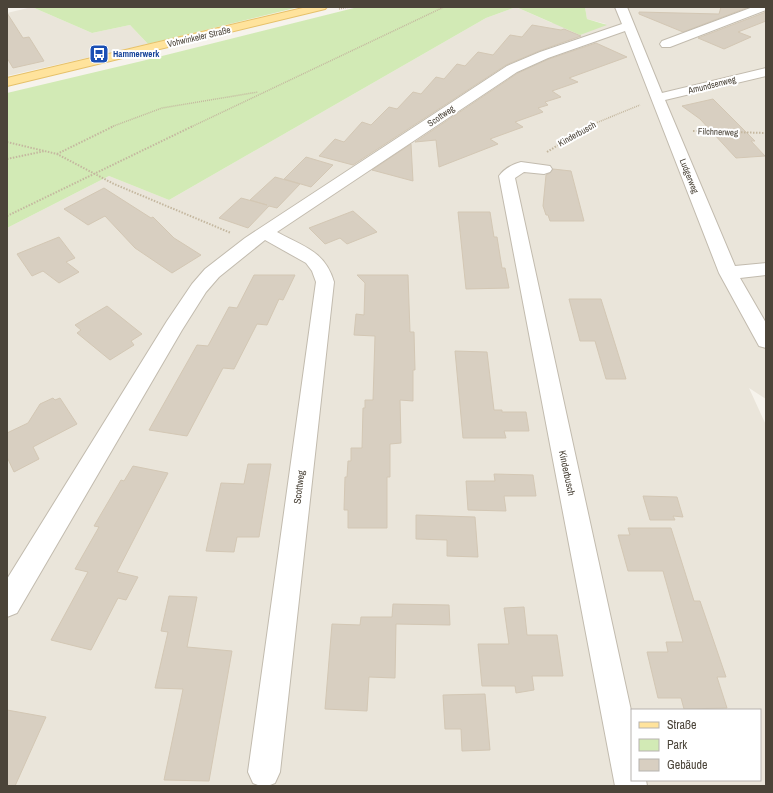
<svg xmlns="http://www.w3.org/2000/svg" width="773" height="793" viewBox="0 0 773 793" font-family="'Archivo Narrow',sans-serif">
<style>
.residential{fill:#eae5da;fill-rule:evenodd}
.green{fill:#d2eab5}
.building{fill:#d8cfc1;stroke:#d3c7b4}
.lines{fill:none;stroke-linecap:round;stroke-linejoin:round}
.minor-casing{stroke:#c2bbae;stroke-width:2}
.major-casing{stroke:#e6c16a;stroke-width:2}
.path-far1{stroke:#c4b79f;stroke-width:1.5;stroke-dasharray:1 1;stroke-linecap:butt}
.path{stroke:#c4b79f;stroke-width:2;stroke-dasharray:1.5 1.5;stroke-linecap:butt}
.minor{fill:#fff;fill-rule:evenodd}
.major{fill:#ffe39c;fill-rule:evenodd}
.labels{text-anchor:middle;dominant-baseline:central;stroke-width:4;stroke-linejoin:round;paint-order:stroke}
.far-street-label{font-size:9px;fill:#4b4439;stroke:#fff}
.far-transit-label{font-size:9px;font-weight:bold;fill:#164399;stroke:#fff;text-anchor:start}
.street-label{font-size:10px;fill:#4b4439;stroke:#fff}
</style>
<rect width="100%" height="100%" fill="#f6f3ec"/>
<path class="residential" d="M32,7l60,26 38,-8 18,19 -141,32v-63z
M516,7l36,16 54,1 -19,-5 -2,-12h181v392l-17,-11 17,37v361h-759v-558l102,-52 60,24 317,-182zM632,710h128v70h-128z"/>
<path class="green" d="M32,7h267l-151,37 -18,-19 -38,8z
M358,7h227l2,12 20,6 -27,10 -64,-28 -30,11 -317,182 -60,-24 -102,52v-135l135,-32z"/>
<path class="building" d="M721,7h28l-66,25 -44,-18v-2l80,2z
M766,12v9l-28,11 13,5 -27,12 -26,-11z
M7,13l16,25 6,-1 15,24 -31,7 -6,-10z
M532,25l29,5 3,-1 17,7 -42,15 -33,14 -153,100 -34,-9 16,-17 9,3 18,-20 9,3 18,-18 8,2 16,-17 8,2 15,-17 8,2 13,-15 8,2 13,-14 15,3 17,-20 12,2z
M596,43l31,14 -58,21 9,4 -26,9 9,6 -16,5 3,3 -10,3 5,4 -28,10 8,5 -33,12 8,5 -59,23 -3,-27 -21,2 103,-69 31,-14z
M713,99l42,42h-4l14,15 -29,2 -36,-39 -18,-13z
M411,144l2,37 -41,-11z
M306,157l27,8 -22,22 -27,-8z
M553,169l18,2 13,50h-34l-2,-6h-2l-3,-9 3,-31 4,-2z
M275,177l25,7 -23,24 -8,-2 -21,22 -29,-10 22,-20 26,7 -17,-5z
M104,188l47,30 2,-1 21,21 27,17 -29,18 -37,-25 -30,-32 -17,9 -24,-16z
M353,211l24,21 -30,12 -7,-6 -15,6 -16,-16z
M458,212h32l4,25h3l5,31h3l4,20 -43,1z
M59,237l16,21 -9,4 13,10 -20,11 -16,-12 -11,5 -15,-22z
M254,275h41l-12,25 -4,-1 -12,26 -10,-1 -23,45 -11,-1 -36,68 -38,-6 48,-85 11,1 21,-39 8,1z
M357,275h51l2,57h4l1,38h-2v31l-13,-1 1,43 -11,1v33h-3v51h-39v-18h-4l1,-33h2l1,-16h3v-13h11l1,-40h2v-8h8l2,-64 -21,-1 2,-21 8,1 1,-32z
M569,299h32l25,80h-20l-11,-38h-15z
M107,306l35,28 -11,7 3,4 -24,15 -33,-27 4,-3 -6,-5z
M455,351l32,1 7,58h8v2h24l3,19h-25l2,7h-43z
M53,398l2,2 5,-2 17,26 -44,23 6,12 -25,13 -7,-15v-24l21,-10 12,-19z
M248,464h23l-12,73h-22l-3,15 -28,-1 15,-68 23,1z
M133,466l35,7 -51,99 21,5 -12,23 -8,-2 -27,52 -40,-10 37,-68 -13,-3 24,-42 -5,-1 27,-46 3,1z
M494,474l39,1 3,21h-32l2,15 -38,-1 -2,-29h29z
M643,496l34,1 6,20 -10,-1 2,4h-25z
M416,515l59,2 3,40 -31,-1v-16l-31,-1z
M628,528h43l23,73h6l26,76h-9l10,31 -43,1 -3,-11h-23l-11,-46h21l-2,-10h17l-20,-71h-35l-10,-36h12z
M169,596l28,1 -10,50 45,4 -23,130 -45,-1 19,-91 -28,-1 13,-56 -7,-1z
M393,604l56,1 1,20 -54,-1 -1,54 -26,-1 -2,34 -42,-2 7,-85 28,1 1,-8h31z
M524,607l3,28h30l6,41h-31l2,14 -18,3 -1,-7h-33l-4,-42h31l-5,-36z
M485,694l5,56 -28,1 -1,-22h-16l-2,-34z
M7,710l39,7 -31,69h-8z"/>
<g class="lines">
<g class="minor-casing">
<path id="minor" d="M615,7h12l35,86 104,-25v8l-101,24 70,166 31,-3v12l-26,3 26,45v25l-7,-2 -40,-73 -94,-242 -77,27 -31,14 -240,160c27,15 48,19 57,50l-54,490 -5,11c-8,4 -14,4 -22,0l-5,-11 68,-490 -4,-11 -6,-8 -41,-23 -46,37 -13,15 -24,38 -165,283 -10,4v-38l160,-258 25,-37 13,-15 40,-31 262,-172 33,-14 82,-28z
M753,7h13v3l-96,37h-8l-2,-3 2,-3z
M521,162l29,4 2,3 -2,3 -6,2 -20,-2 -9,6 117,537v65h14l1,6h-32l-116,-610c5,-7 14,-12 22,-14z"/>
</g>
<g class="major-casing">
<path id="major" d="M307,7h20l-2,2 -4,1 -314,76v-8z"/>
</g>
<path class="path-far1" d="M339,9l10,-2
M111,127l51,-19 96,-16
M191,127l253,-120
M586,127l54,-22"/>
<path class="path" d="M693,131l73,2
M7,142l50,12 57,30 117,49
M547,152l42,-26
M57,154l57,-28
M7,159l38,-8
M7,216l186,-90"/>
<use href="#minor" class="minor"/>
<use href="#major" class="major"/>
</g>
<defs>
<g id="bus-square" transform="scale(1)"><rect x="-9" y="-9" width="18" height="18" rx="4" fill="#1a4fb4" stroke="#fff"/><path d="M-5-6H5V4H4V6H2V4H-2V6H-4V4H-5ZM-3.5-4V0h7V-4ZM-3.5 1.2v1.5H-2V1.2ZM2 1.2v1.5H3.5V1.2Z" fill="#fff"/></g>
</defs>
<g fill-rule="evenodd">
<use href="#bus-square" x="99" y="54"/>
</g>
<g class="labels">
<g class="far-street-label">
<text transform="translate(199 37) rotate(-13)">Vohwinkeler Straße</text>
<text transform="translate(712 85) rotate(-14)">Amundsenweg</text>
<text transform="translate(441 116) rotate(-34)">Scottweg</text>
<text transform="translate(718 132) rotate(2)">Filchnerweg</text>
<text transform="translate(577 134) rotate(-29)">Kinderbusch</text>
<text transform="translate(689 176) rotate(68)">Ludgerweg</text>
</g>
<g class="far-transit-label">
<text x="113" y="54">Hammerwerk</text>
</g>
<g class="street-label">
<text transform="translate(567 473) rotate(78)">Kinderbusch</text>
<text transform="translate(299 487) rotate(-83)">Scottweg</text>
</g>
</g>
<rect width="773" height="793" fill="none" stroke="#4b4439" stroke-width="16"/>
<rect x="631" y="709" width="130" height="72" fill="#ffffff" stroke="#b7b4b0"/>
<rect x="639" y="722" width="20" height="6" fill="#ffe39c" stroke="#b7b4b0"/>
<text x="667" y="729" font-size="12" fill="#4b4439">Straße</text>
<rect x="639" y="739" width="20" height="12" fill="#d2eab5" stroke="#b7b4b0"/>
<text x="667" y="749" font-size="12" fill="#4b4439">Park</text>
<rect x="639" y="759" width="20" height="12" fill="#d8cfc1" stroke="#b7b4b0"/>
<text x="667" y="769" font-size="12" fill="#4b4439">Gebäude</text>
</svg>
